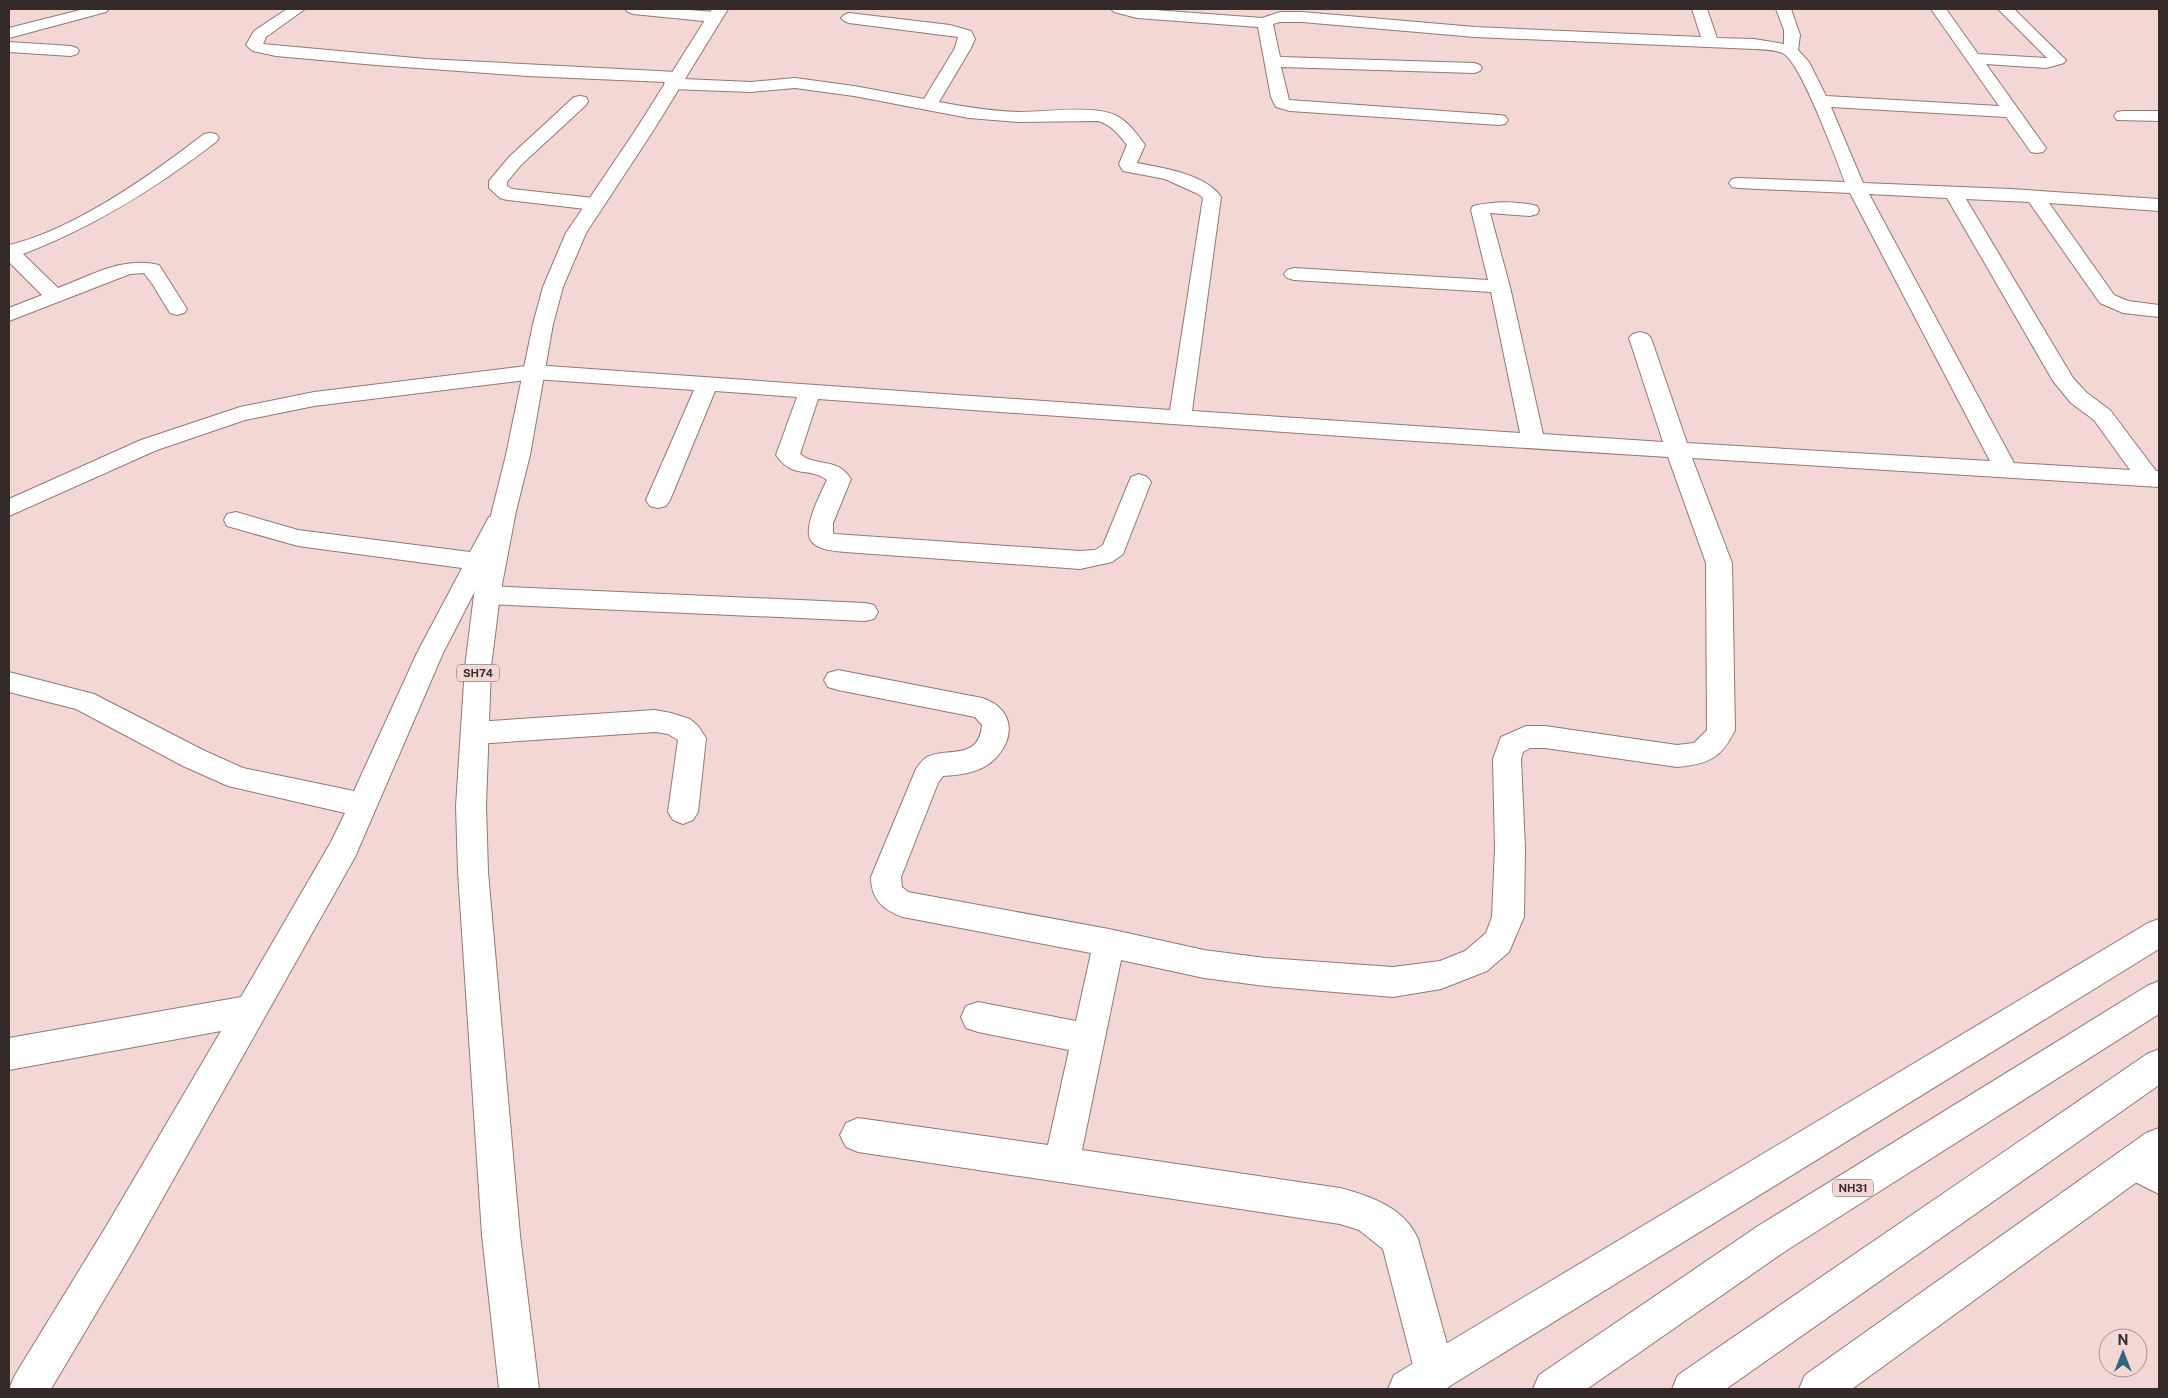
<svg xmlns="http://www.w3.org/2000/svg" width="2168" height="1398" viewBox="0 0 2168 1398" font-family="'Public Sans',sans-serif">
<style>
.lines{fill:none;stroke-linecap:round;stroke-linejoin:round}
.minor-casing{stroke:#917975;stroke-width:2}
.major-casing{stroke:#917975;stroke-width:2}
.highway-casing{stroke:#917975;stroke-width:2}
.minor{fill:#fff;fill-rule:evenodd}
.major{fill:#fff;fill-rule:evenodd}
.highway{fill:#fff;fill-rule:evenodd}
.labels{text-anchor:middle;dominant-baseline:central;stroke-width:4;stroke-linejoin:round;paint-order:stroke}
.shield{fill:#f3d7d4;stroke:#6d5e5c;stroke-width:1}
.shield-label{font-size:11px;font-weight:bold;fill:#342a29}
</style>
<rect width="100%" height="100%" fill="#f3d7d4"/>
<g class="lines">
<g class="minor-casing">
<path id="minor" d="M84,9h25l-3,3 -97,26v-10z
M287,9h18l-39,28 -3,7 163,15 251,13 6,2 2,3 -2,2 68,3 44,-4 59,8 70,13 31,-51 3,-11 -109,-14 -5,-2 -3,-3 3,-3 5,-2 101,12 21,6 4,8 -4,9 -32,54c26,5 53,9 80,10 27,0 72,-7 96,3 13,6 22,19 30,30l-8,18c26,5 69,11 84,34l-29,214 328,22 -29,-141 -197,-12 -7,-2 -3,-4 3,-4 7,-2 194,12 -17,-70 2,-4c21,-5 43,-5 64,0l2,4 -2,4 -7,2 -40,-3 20,74 33,147 120,8 -34,-104 4,-4 7,-2 7,2 4,4 36,105 303,18 -140,-268 -112,-5 -6,-1 -3,-4 3,-4 6,-1 107,4c-9,-23 -43,-117 -61,-128 -8,-5 -20,-4 -30,-5l-279,-12 -173,-15h-22l-7,2 7,33 194,6 6,2 2,3 -2,3 -6,2 -193,-6 8,33 210,15 6,1 3,4 -3,4 -6,1 -209,-14 -14,-4 -5,-10 -13,-70 -121,-9 -23,-6 -3,-3h30l121,9 18,-6h22l173,15 226,10 -9,-28h15l10,29 37,1 30,5v-14l-8,-21h15l9,26 -2,15 11,12 17,34 173,10 -68,-97h15l32,45 69,4 -49,-49h16l52,51 -2,3 -18,5 -60,-4 60,84 -3,4 -6,1 -6,-1 -25,-35 -175,-10 32,76 147,6 149,10v12l-110,-8 65,92 14,6 31,4v12l-36,-4 -23,-10 -71,-101 -63,-3 107,179 14,15 23,17 46,61h3v16l-467,-29 40,105 3,167c-14,29 -27,34 -58,37l-132,-19h-15l-7,4 -2,7 4,89 -1,69 -15,35 -22,19 -46,18 -48,8 -128,-11 -61,-8 -83,-18 -39,190 258,38c31,8 65,20 78,51l37,134 -6,14c-9,3 -19,3 -28,0l-6,-14 -32,-124 -24,-19 -19,-6 -482,-72 -12,-5 -6,-12 6,-12 12,-5 190,27 21,-95 -91,-18 -12,-4 -5,-11 5,-11 12,-4 98,19 15,-68 -188,-36c-20,-7 -32,-18 -32,-40l45,-108c3,-4 6,-9 11,-12 21,-10 52,4 55,-32l-7,-8 -137,-27 -10,-3 -4,-7 4,-7 10,-3 144,28c35,11 34,45 7,66 -13,9 -30,11 -46,12l-5,7 -37,94 1,10 6,5 201,37 95,21 61,8 128,9 47,-6 25,-10 21,-18 6,-16 3,-69 -2,-89 8,-22 25,-11h19l132,19 17,-2 13,-13 -1,-167 -38,-106 -284,-18 -566,-40 -18,55c17,14 36,2 51,25l-18,44v10l2,1 245,17 15,-1 8,-5 28,-68 8,-3 8,3 4,5 -28,72 -11,8 -32,7 -235,-17c-10,-1 -26,-2 -33,-10 -11,-12 9,-49 15,-62 -18,-14 -34,0 -51,-25l21,-58 -82,-6 -45,109 -4,6 -8,2 -8,-2 -4,-6 48,-110 -160,-11 -220,27 -69,14 -88,30 -148,66v-17l132,-59 99,-33 74,-15 220,-27 636,45 33,-212 -5,-4 -33,-15 -42,-8 -4,-7 8,-19c-8,-10 -15,-20 -29,-24l-80,1 -49,-4 -115,-22 -59,-8 -44,4 -79,-3 -6,-1 -2,-4 1,-2 -138,-6 -151,-11 -100,-9 -23,-5 -7,-6 8,-14zM1869,194l78,4 106,183 18,22 23,17 36,50 -116,-7z
M625,9h52l37,3 5,2 3,3 -3,3 -5,2 -81,-8 -5,-2z
M9,42l62,4 6,2 2,3 -2,3 -6,2 -62,-4z
M580,96l6,1 2,4 -2,4 -65,60 -14,17v4l5,3 82,9 7,2 2,4 -2,4 -7,2 -87,-10 -7,-2 -11,-10v-7l20,-24 65,-60z
M2123,111h36v10l-42,-1 -3,-4 3,-4z
M210,133l6,1 3,4 -3,4c-60,46 -122,85 -193,112l35,34c34,-13 65,-32 101,-23l28,44 -3,4 -7,2 -7,-2 -17,-28 -9,-12 -14,1 -121,47v-13l33,-13 -33,-33v-17c65,-15 142,-70 195,-111z
M236,512l62,18 172,22 19,-35 9,-2 9,2 3,6 -67,130 -88,204 -222,394 -82,138h-42l6,-14 92,-150 114,-194 -212,39v-32l232,-41 90,-155 14,-29 -117,-27 -45,-20 -107,-57 -67,-17v-20l85,22 109,56 40,18 111,23 63,-138 45,-85 -164,-22 -71,-20 -3,-6 3,-6z
M487,586l378,17 9,2 4,7 -4,7 -9,2 -378,-17 -9,-3 -4,-6 4,-6z
M655,710l16,3 19,6 8,7 8,12 -8,74 -5,8 -10,4 -10,-4 -5,-8 10,-72 -10,-6 -13,-2 -180,12 -10,-3 -4,-8 4,-8 10,-3z
M2134,1145l25,12v37l-38,-19 -5,-12 5,-12z"/>
</g>
<g class="major-casing">
<path id="major" d="M2159,919v30l-714,440h-57l6,-14 754,-452z
M2159,1128v38l-307,223h-53l6,-14 341,-242z"/>
</g>
<g class="highway-casing">
<path id="highway" d="M712,9h16l-75,122 -67,102 -23,54 -10,37 -23,131 -14,56 -16,84 -9,72 -5,139 2,66 32,363 19,154h-40l-17,-154 -24,-363 -2,-66 9,-139 9,-72 18,-84 14,-56 27,-131 10,-37 23,-54 69,-102z
M2159,981v33l-375,238 -197,137h-54l6,-14 219,-149 389,-240z
M2159,1049v36l-433,304h-54l6,-14 469,-321z"/>
</g>
<use href="#minor" class="minor"/>
<use href="#major" class="major"/>
<use href="#highway" class="highway"/>
</g>
<g class="labels">
<g class="shield">
<rect x="457" y="664.5" width="42" height="17" rx="4"/>
<rect x="1833" y="1179.5" width="40" height="17" rx="4"/>
</g>
<g class="shield-label">
<text x="478" y="673">SH74</text>
<text x="1853" y="1188">NH31</text>
</g>
</g>
<rect width="2168" height="1398" fill="none" stroke="#342a29" stroke-width="20"/>
<g transform="translate(2123 1353)"><circle r="24" fill="#f3d7d4" stroke="#a79290"/>
<path d="M0-4L9 19L0 12L-9 19Z" fill="#326482"/>
<text y="-8" font-size="14" font-weight="bold" text-anchor="middle" fill="#342a29">N</text>
</g>
</svg>
